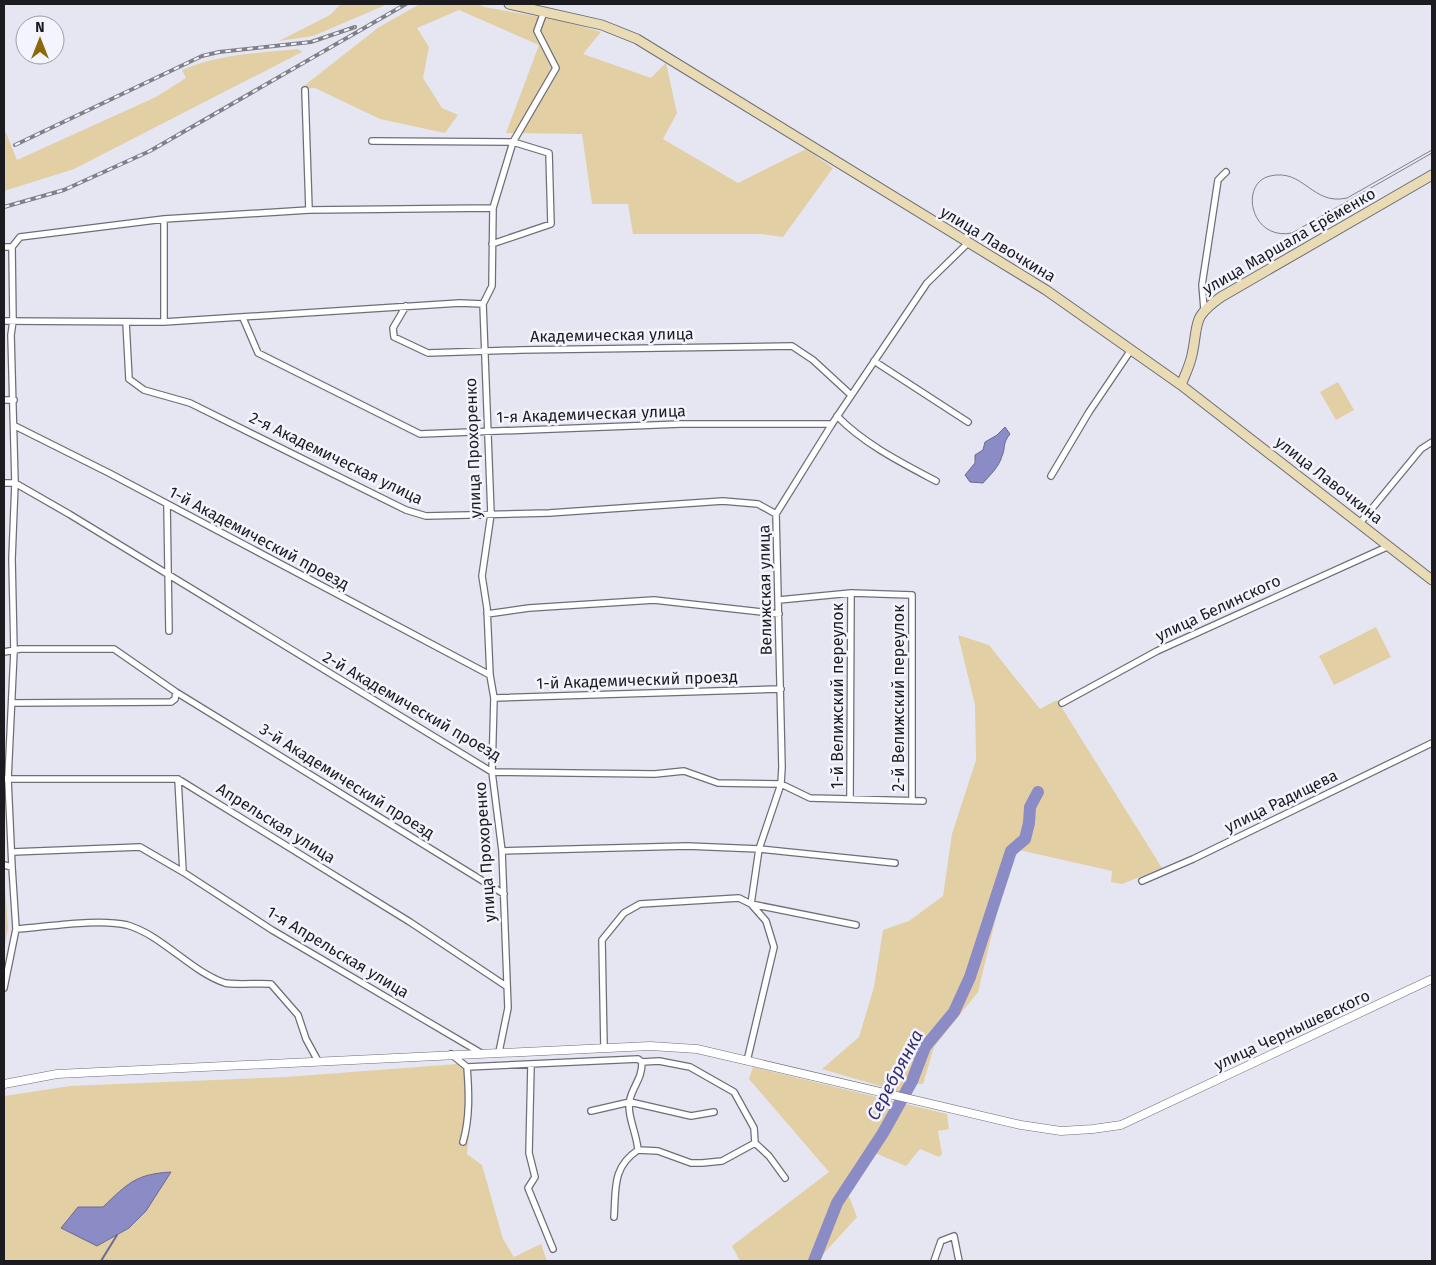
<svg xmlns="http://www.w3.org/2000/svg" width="1436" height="1265" viewBox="0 0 1436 1265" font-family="'Fira Sans',sans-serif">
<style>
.green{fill:#e3cfa4}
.water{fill:#8b8bc5;stroke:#6a6a94}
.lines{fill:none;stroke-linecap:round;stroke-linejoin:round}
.stream{stroke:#6a6a94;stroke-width:2}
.river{stroke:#8b8bc5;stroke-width:12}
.minor-casing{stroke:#6d6e78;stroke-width:8}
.tertiary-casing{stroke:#6d6e78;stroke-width:9}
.secondary-casing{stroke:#6d6e78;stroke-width:11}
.minor{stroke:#fff;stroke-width:5.5}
.tertiary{stroke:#fff;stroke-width:8}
.secondary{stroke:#e9dcb4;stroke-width:9}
.tram{stroke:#808088;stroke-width:1}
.rail-casing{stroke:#808088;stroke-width:4}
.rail{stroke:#f3f4fd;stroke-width:2;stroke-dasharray:5.5;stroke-linecap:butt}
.labels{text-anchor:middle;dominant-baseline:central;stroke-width:5;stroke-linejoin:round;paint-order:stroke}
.street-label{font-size:16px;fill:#1c1c20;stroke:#f3f4fd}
.water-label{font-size:18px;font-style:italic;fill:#362e75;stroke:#f3f4fd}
</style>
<rect width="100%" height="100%" fill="#e5e6f2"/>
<path class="green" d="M341,4h47l-75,32 -34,5 51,-26z
M420,4h58l6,3 79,14 38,11 -18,22 68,24 15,-15 11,50 -14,26 75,44 68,-34 27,19 -50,69 -22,-3h-128l-5,-30h-36l-10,-70 -76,-1 33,-88 -80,-35 -42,18 12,19 -6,31 19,30 16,7 -13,18 -65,-14 -65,-31 -15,1 79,-62z
M298,49l4,3 -228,117 -70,22v-63l13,32 139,-63 30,-19 -4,-8c36,-16 78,-17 116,-21z
M1338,382l16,28 -18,10 -16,-28z
M1376,627l15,30 -57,28 -15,-29z
M958,635l31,10 51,64 17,-9 105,168 -40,16 -11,-2 1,-11 -93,-21 -10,13 -31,129 -44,55 -11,37h-9l-4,11 -88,-26 37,-32 15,-50 9,-57 26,-9 34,-25 9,-62 24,-74 -1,-55z
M4,870l4,58 -4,22z
M470,1063l1,50 -4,41 15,11 21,74 11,18 27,-13 6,17h-543v-165l66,-10 216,-9z
M753,1067l194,47 2,15 -11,2 4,23 -3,3 -19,-8 -14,17 -31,-13 -27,41 9,23 -40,44h-77l-8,-15 97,-74 -80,-93z"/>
<path class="water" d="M1005,427l5,7c-8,10 -4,13 -8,22 -3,11 -12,19 -19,27l-13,-1 -5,-7 10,-12v-8l8,-5 2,-8 12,-7z
M171,1172l-25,39 -17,17 -32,18 -36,-18 17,-21h25c25,-24 33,-33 68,-35z"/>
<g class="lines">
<path class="stream" d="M101,1261l16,-26"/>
<path class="river" d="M814,1261l23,-58 46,-70 29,-52 13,-34 29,-35 16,-35 41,-126 14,-12 4,-16 1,-16 8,-15"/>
<g class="minor-casing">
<path id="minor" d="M305,90l4,120
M372,141l141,1 36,11 2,71 -59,20
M164,219l145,-9 184,-2
M4,247h8l1,74 -2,14 4,148 -3,76 2,92 -6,128 4,88
M406,306l-13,22 1,9 34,16 92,-3 272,-4 21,14 38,35
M1204,309l-2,-24 16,-105 8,-8
M243,318l15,35 162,81 261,-10h151
M4,321l160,1v-103l-144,18 -8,10
M126,322l3,57 15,11 46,13 216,107 20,6 123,-3 174,-12 35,3 18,10
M164,322l296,-19 23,1
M874,361l94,61
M4,400h10
M837,416c27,28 65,47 99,65
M15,426l94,47 381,202
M1051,476l38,-64 42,-62
M4,483h11l54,31 423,258 163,2 29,-3 34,12 63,1 29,14 113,3
M167,505l2,126
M1360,523l61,-74 11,-7
M779,600l72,-7 61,2v205
M487,614l42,-6 125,-8 125,14
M4,652l16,-3h94l62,43 328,202
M494,698l287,-9
M12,703l159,-1 4,-3 1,-7
M1062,703l95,-52 232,-105
M4,779h174l232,143 96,64
M178,779l5,93 89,58 209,123
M850,799l1,-206
M502,851l185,-5 72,3 136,14
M12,852l128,-5 43,25
M4,865l8,2 4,62 -12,59
M1142,881l51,-22 239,-116
M16,929c30,-2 83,-11 111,-4 35,10 63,46 98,58 8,2 36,0 46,1l27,31 8,24 12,22
M604,1047l-2,-107 22,-27 16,-9 99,-6 12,6 105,21
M499,1052l9,-44 -6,-157 -10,-79 2,-74 -4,-23 -3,-67 -5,-32 9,-62 -8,-210 9,-18 1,-78 20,-66 43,-74 -19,-37 7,-19
M451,1054l16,13c2,25 3,51 -4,75
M747,1061l27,-114 -8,-26 -15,-17 8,-55 22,-65 1,-17 -6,-253 56,-90 95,-141 41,-40
M531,1065l-2,88 6,24 -7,11 25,61
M467,1067l171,-8 4,3c0,17 -8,22 -12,37 -4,15 7,35 8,51 -26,17 -22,39 -24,67
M591,1111l39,-9 61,14 23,-4
M755,1143l14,13 16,22
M638,1150l20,1 33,12h11l20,-2 33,-18 -1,-15 -20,-36 -44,-25 -31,-6 -17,1
M934,1261l7,-20 13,-5 5,25"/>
</g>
<g class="tertiary-casing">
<path id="tertiary" d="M4,1084l53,-10 593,-28 47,3 324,76 40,6 32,-2 28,-4 311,-146"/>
</g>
<g class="secondary-casing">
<path id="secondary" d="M509,4l93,21 35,14 409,251 135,95 251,195
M1181,385c4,-10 9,-20 11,-30 7,-32 -1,-37 29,-58l211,-122"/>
</g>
<use href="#minor" class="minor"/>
<use href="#tertiary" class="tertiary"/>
<use href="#secondary" class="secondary"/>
<path class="tram" d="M1432,150l-85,48c-35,8 -43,-30 -77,-22 -31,7 -20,65 22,57l140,-80"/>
<g class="rail-casing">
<path id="rail" d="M15,145l187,-89 17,-4 92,-10 44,-15
M4,207l60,-17 86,-39 256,-147"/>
</g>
<use href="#rail" class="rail"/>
</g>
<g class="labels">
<g class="street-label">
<text transform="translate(1289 241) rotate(-30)">улица Маршала Ерёменко</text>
<text transform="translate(998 244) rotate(31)">улица Лавочкина</text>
<text transform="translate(612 335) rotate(-1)">Академическая улица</text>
<text transform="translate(591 414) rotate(-2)">1-я Академическая улица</text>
<text transform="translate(473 448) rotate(-92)">улица Прохоренко</text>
<text transform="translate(336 458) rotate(26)">2-я Академическая улица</text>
<text transform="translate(1329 480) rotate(38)">улица Лавочкина</text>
<text transform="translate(259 538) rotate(28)">1-й Академический проезд</text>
<text transform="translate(765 590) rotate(-91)">Велижская улица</text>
<text transform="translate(1218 608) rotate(-25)">улица Белинского</text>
<text transform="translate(637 680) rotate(-2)">1-й Академический проезд</text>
<text transform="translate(837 696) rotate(-90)">1-й Велижский переулок</text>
<text transform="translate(898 698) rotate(-90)">2-й Велижский переулок</text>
<text transform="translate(412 706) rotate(30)">2-й Академический проезд</text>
<text transform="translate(347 781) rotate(32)">3-й Академический проезд</text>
<text transform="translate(1281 801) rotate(-26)">улица Радищева</text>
<text transform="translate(276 823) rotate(32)">Апрельская улица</text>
<text transform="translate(485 852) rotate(-94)">улица Прохоренко</text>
<text transform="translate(338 952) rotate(31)">1-я Апрельская улица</text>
<text transform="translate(1292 1030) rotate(-25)">улица Чернышевского</text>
</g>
<g class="water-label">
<text transform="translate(895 1075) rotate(-62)">Серебрянка</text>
</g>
</g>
<rect width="1436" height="1265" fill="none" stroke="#1c1c20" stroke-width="10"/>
<g transform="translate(40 40)"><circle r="24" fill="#f3f4fd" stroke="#9d9ea5"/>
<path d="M0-4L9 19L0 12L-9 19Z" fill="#8b690a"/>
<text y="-8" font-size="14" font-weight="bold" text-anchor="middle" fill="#1c1c20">N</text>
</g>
</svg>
